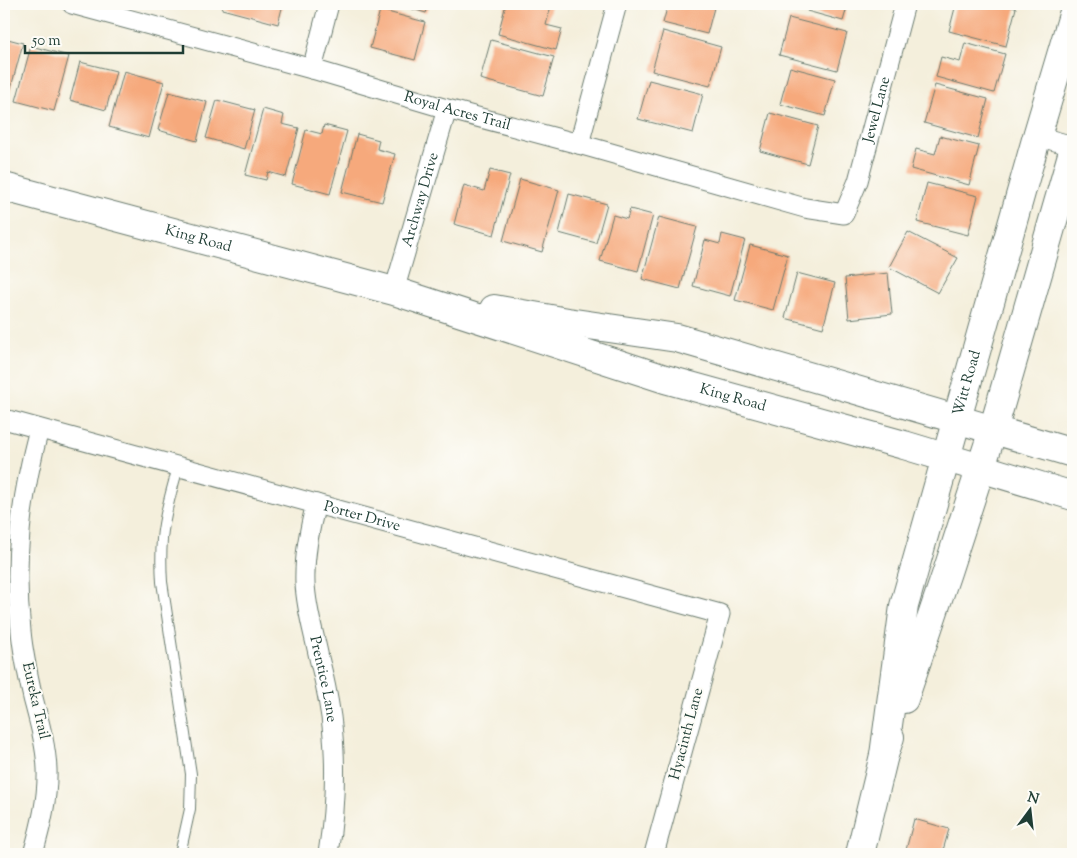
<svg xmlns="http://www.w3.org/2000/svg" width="1077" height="858" viewBox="0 0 1077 858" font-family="'Sorts Mill Goudy',serif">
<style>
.building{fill:#f6a97c}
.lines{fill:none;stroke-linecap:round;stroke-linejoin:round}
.lane-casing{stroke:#6a7b6f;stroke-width:12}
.street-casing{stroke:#6a7b6f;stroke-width:21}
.secondary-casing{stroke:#6a7b6f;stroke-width:30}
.lane{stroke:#fff;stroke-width:10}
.street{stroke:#fff;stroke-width:19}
.secondary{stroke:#fff;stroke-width:28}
.labels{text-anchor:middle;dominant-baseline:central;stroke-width:4;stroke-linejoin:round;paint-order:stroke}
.street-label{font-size:15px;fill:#1f3d34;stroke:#fdfcf7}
</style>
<rect width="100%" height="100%" fill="#fdfcf7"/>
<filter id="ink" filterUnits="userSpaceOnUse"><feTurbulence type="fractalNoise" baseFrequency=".02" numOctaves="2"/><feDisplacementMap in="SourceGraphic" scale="10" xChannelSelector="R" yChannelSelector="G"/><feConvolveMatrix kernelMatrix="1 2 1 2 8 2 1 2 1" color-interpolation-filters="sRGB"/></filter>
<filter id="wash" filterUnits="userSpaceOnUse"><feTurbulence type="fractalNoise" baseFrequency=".0096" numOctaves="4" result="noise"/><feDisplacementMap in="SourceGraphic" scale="20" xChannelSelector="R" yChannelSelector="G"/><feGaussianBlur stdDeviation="1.12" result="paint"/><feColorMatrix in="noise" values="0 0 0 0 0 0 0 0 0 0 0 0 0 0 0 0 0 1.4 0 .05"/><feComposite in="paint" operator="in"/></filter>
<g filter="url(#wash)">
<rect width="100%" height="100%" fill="#f4efdc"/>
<g id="blocks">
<path class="building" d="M223,4h60l-5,20 -56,-15z
M395,4h34l-3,9z
M506,4h35l10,2 -5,19 16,4 -6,21 -58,-16z
M668,4h47l-8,30 -44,-11z
M809,4h39l-5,17 -36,-10z
M956,4h43l17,4 -10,38 -57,-15z
M380,10l45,12 -10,38 -45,-12z
M789,18l58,15 -10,37 -58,-15z
M663,31l58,16 -11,39 -58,-15z
M4,38l19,5 -17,63h-2z
M491,40l63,17 -11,39 -63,-17z
M965,43l40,11 -11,39 -58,-16 5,-20 19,5z
M31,46l38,10 -15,55 -38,-10z
M80,62l36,9 -10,39 -36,-10z
M790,67l45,12 -10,37 -45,-12z
M124,71l40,11 -15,56 -40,-11z
M649,80l54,14 -10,39 -55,-14z
M935,85l53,14 -10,39 -54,-15z
M169,92l38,10 -10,39 -39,-11z
M217,100l38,10 -11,39 -38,-11z
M263,109l21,6 -2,9 17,4 -13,49 -18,-5 -2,8 -21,-5z
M770,113l48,13 -10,38 -48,-13z
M324,125l23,6 -17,63 -38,-10 14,-54 16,4z
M357,134l22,6 -2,9 18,5 -13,48 -40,-10z
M940,136l39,10 -10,39 -58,-16 5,-20 19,5z
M490,170l20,5 -16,60 -40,-11 10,-39 20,6z
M520,179l39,11 -17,62 -39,-11z
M927,183l51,13 -10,39 -51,-13z
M569,194l38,10 -11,39 -37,-10z
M630,209l23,6 -15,56 -38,-10 13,-46 14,4z
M659,217l38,10 -17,62 -38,-10z
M908,232l50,26 -20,35 -49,-26z
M722,234l23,6 -15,56 -37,-10 12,-46 15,4z
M750,245l38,10 -15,55 -38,-10z
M797,273l38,10 -12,45 -38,-10z
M888,273l4,41 -43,5 -4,-41z
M914,819l35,10 -7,25h-37z"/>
</g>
</g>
<g filter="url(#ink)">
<use href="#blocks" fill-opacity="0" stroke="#6a7b6f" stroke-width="1"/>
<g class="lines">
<g class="lane-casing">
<path id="lane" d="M178,467c-6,23 -14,47 -16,72 -1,14 -1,28 0,43l29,192 -1,35 -10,45"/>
</g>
<g class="street-casing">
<g id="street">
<path id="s1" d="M72,4l240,65 135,40 132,35 226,64 39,6 14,-33 47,-177"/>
<path d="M312,69l17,-65"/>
<path d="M1037,136l36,10"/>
<path d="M579,144l38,-140"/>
<path id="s2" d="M394,291l53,-182"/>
<path id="s3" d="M4,419l716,195 -66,240"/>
<path id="s4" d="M316,504c-7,26 -12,52 -11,79 1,26 9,50 14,75 5,19 9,39 12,59 6,46 4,92 -3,137"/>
<path d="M33,854c8,-28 15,-56 14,-85 -1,-24 -8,-48 -14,-71 -5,-22 -10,-44 -12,-67 -8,-71 0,-133 18,-202"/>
</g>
</g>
<g class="secondary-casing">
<g id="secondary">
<path id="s5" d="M4,187l390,104 271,88 239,66 169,51"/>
<path d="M494,309l74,13 109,16 396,115"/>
<path d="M904,699l43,-127 46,-142 80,-279"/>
<path id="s6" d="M884,755l20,-149 133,-470 36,-121"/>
<path d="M860,854l24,-99 6,-18"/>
</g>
</g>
<use href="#lane" class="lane"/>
<use href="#street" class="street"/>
<use href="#secondary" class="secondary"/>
</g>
</g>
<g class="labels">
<g class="street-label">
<text stroke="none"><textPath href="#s1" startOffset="910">Jewel Lane</textPath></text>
<text stroke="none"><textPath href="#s1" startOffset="400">Royal Acres Trail</textPath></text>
<text stroke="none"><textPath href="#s2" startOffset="95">Archway Drive</textPath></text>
<text stroke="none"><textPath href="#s5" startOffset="201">King Road</textPath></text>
<text stroke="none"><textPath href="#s6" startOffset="382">Witt Road</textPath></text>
<text stroke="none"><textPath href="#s5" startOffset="759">King Road</textPath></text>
<text stroke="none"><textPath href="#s3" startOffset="371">Porter Drive</textPath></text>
<text stroke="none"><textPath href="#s4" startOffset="178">Prentice Lane</textPath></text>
<text transform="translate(35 701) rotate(77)">Eureka Trail</text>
<text transform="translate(687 734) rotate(-75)">Hyacinth Lane</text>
</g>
</g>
<rect width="1077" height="858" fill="none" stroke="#fdfcf7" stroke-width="20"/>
<g transform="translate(1030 810) rotate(15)" stroke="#fdfcf7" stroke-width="4" paint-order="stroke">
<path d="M0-4L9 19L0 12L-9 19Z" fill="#1f3d34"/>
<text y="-8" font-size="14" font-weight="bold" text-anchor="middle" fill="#1f3d34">N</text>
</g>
<path d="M25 45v8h158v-8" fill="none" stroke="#1f3d34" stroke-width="2.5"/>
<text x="32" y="45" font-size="15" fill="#1f3d34" stroke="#fdfcf7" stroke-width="4" paint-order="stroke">50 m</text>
</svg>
